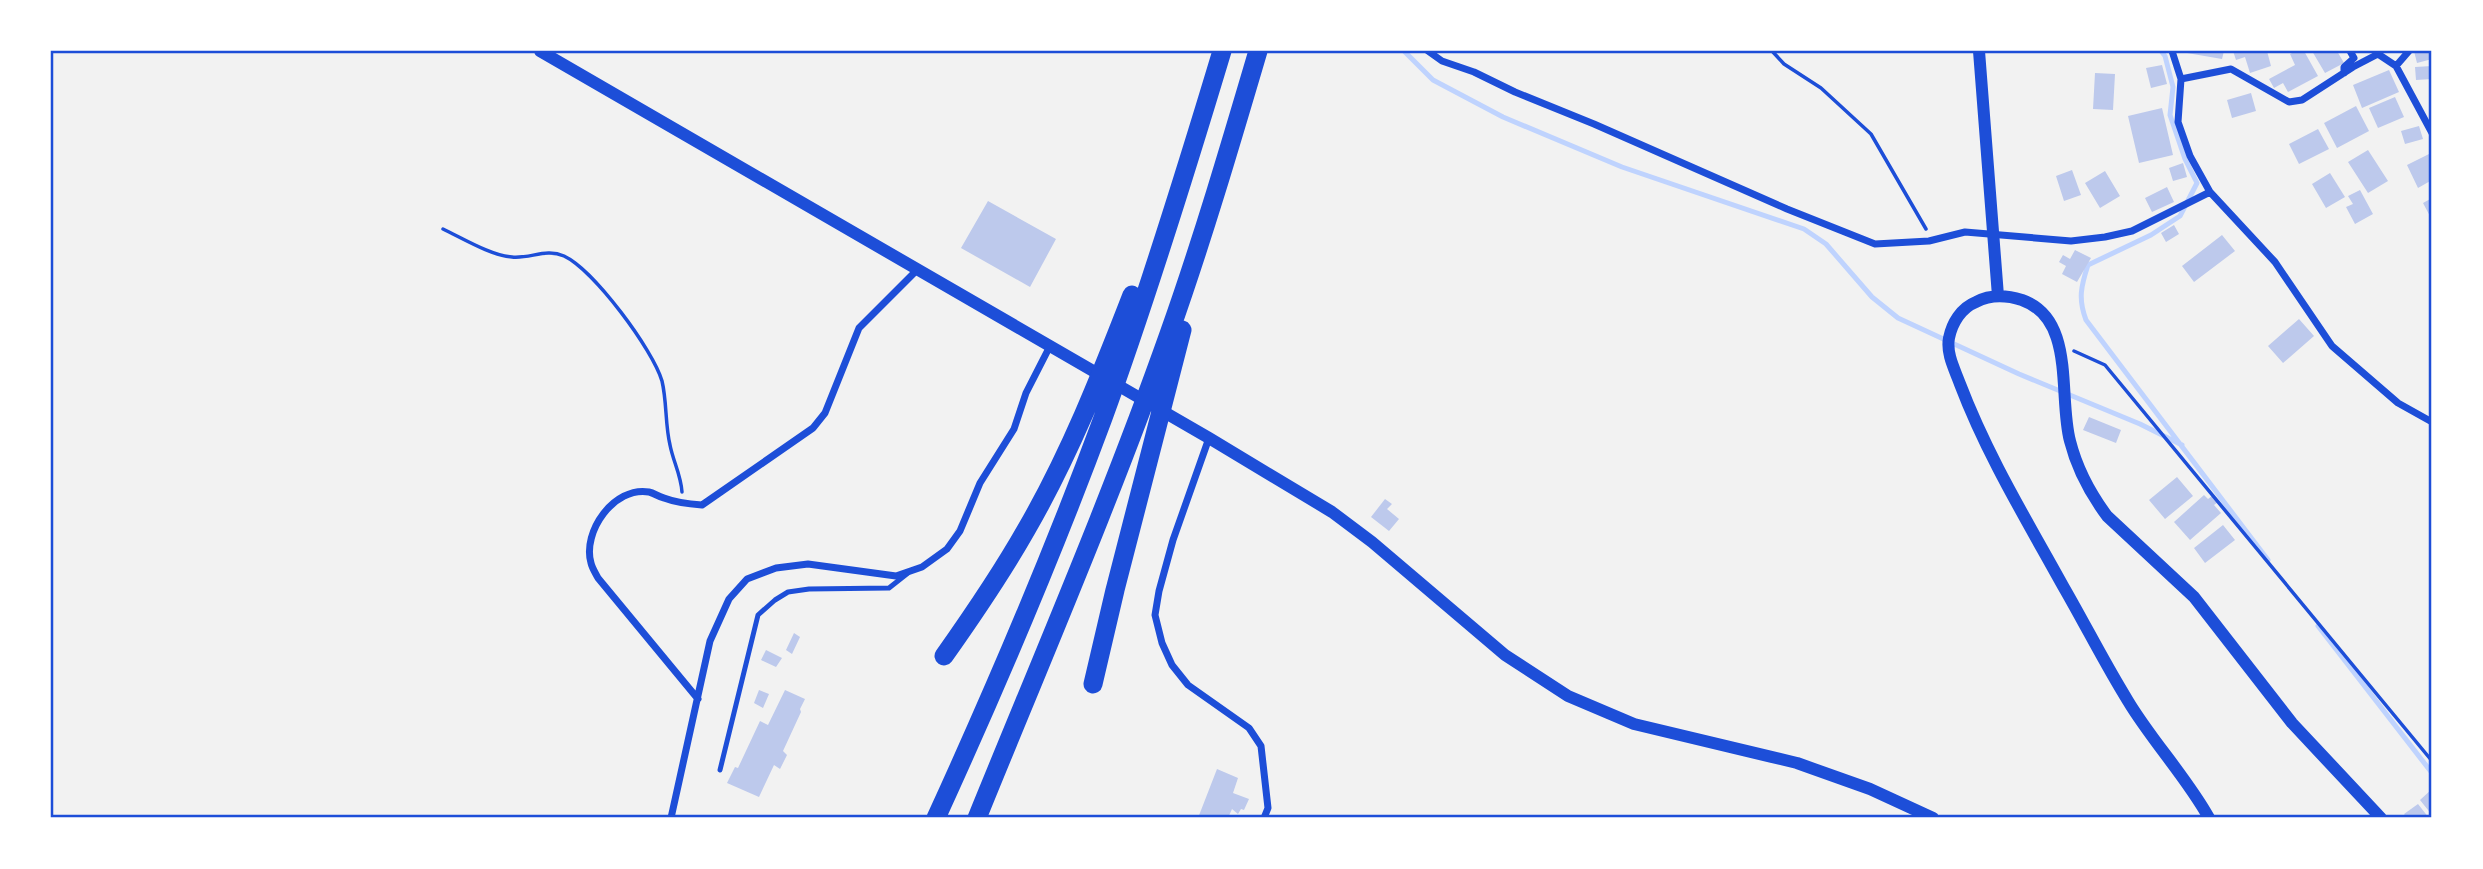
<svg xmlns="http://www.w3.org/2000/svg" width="2483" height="869" viewBox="0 0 2483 869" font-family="Rubik,sans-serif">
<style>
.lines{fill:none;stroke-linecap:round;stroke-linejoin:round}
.stream{stroke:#bfd3fe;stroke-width:5}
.building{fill:#bdc9ec}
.path{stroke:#1d4ed8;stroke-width:3.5}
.service{stroke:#1d4ed8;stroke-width:5}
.minor{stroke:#1d4ed8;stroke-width:7}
.tertiary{stroke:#1d4ed8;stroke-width:12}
.motorway{stroke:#1d4ed8;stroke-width:19}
.neatline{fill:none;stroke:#1d4ed8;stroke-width:2.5}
</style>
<rect width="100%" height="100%" fill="#f2f2f2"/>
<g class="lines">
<path class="stream" d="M1404,51l29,29 70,37 119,50 182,62 22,15 46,53 26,21 121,56 121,50 42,21
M2161,51l4,5 8,31 -3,28 15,44 12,24 -17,33 -29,19 -63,30c-7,21 -10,34 -2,55l182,240
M2318,626l114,147"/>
</g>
<path class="building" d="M2188,51h36l-2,8 -35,-6z
M2233,51h34l4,15 -21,7 -5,-16 -9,3z
M2296,51h8l14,25 -30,16 -5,-9 -9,5 -5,-9 26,-14 -5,-11z
M2312,51h25l7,12 -19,10z
M2414,51h18v8l-15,4z
M2162,65l5,19 -16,4 -5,-20z
M2432,66v13l-16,1 -1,-13z
M2389,70l10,22 -37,16 -9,-23z
M2095,73l20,1 -2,36 -20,-1z
M2251,93l5,18 -24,7 -5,-18z
M2395,97l9,20 -26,11 -9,-20z
M2356,106l13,25 -32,17 -13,-25z
M2162,108l11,47 -34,8 -11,-47z
M2419,126l4,13 -18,5 -4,-13z
M2318,129l11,20 -30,15 -10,-20z
M2368,150l20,31 -20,12 -20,-31z
M2431,153l1,27 -14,8 -11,-23z
M2183,163l4,14 -14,4 -4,-13z
M2072,170l9,25 -17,6 -8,-25z
M2105,171l15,25 -20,12 -15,-25z
M2330,173l15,24 -19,11 -14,-24z
M2167,187l7,15 -22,10 -7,-14z
M2360,190l13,24 -18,10 -9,-17 7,-3 -5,-8z
M2432,198v22l-9,-17z
M988,201l68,38 -26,48 -69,-39z
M2174,225l5,9 -13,8 -5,-9z
M2222,235l13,16 -41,31 -12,-16z
M2075,250l16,8 -14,24 -15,-8 4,-8 -7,-4 4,-7 7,4z
M2299,319l15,17 -31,27 -15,-17z
M2089,417l32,13 -5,13 -33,-13z
M2177,477l16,19 -28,23 -16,-19z
M2204,495l4,4 4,-3 6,6 -4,3 7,8 -31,27 -16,-18z
M1385,499l7,5 -5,5 12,10 -10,12 -18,-14z
M2223,525l12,15 -30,23 -11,-15z
M794,633l6,4 -8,17 -6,-4z
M766,650l16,8 -6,9 -15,-7z
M759,690l10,4 -6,14 -9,-5z
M785,690l20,9 -5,10 1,3 -18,39 4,4 -7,14 -6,-4 -15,32 -32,-14 8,-16 3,1 22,-47 8,4z
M1217,769l21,9 -5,15 16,6 -5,11 -3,-1 -3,5 -6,-5 -4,9h-30z
M2432,789v26l-12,-15z
M2418,804l11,14h-22l-3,-4z"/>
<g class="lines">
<path class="path" d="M1772,51l12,13 37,24 50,46 55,95
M443,229c19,9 49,27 69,28 18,2 34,-9 52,-1 30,14 89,94 98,125 5,21 3,43 8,64 3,16 11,30 12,47
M2074,351l31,14 327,396"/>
<path class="service" d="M720,770l38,-155 17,-15 13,-8 21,-3 80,-1 19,-15"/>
<path class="minor" d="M1428,51l14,10 32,11 41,20 79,32 193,85 88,35 54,-3 36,-9 106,9 34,-4 27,-6 78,-39
M2172,51l9,28 -3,43 12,34 20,36 65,70 57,84 66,57 34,19
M2396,66l13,-15
M2344,73v-6l10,-9 -4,-7
M2181,79l50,-10 58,33 13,-2 51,-33 25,-13 18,12 36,67
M1209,438l-36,102 -14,51 -4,24 7,28 10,22 16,20 61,43 12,18 7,62 -4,10
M698,699l-100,-121c-2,-4 -6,-10 -7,-15 -9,-31 23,-77 58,-71 5,1 10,5 15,6 13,5 24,6 38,7l111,-77 12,-15 34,-85 58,-58
M671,818l39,-177 19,-42 18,-20 29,-11 32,-4 88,12 26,-9 25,-18 13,-18 20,-48 34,-54 12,-36 24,-47"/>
<path class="tertiary" d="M540,51l669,387 123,74 40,30 133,113 63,41 66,28 163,39 73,26 63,29
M1979,51l19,245
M2209,818c-22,-40 -57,-77 -81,-117 -23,-37 -43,-77 -65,-115 -37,-67 -76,-131 -103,-202 -5,-14 -14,-30 -11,-46 3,-15 12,-30 27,-36 15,-8 30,-7 46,-2 54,19 36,96 48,141 7,28 20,52 37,75l87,81 98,126 89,95"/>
<path class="motorway" d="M944,656c29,-41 57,-82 82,-126 43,-74 75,-155 106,-235
M1093,684l22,-94 67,-260
M936,818c60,-131 117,-265 167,-400 44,-121 82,-244 119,-367
M977,818c65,-160 134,-320 192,-484 33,-93 61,-188 89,-283"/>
</g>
<rect width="2483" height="869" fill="none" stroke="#ffffff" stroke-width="105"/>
<rect x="52" y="52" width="2378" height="764" class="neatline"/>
</svg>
